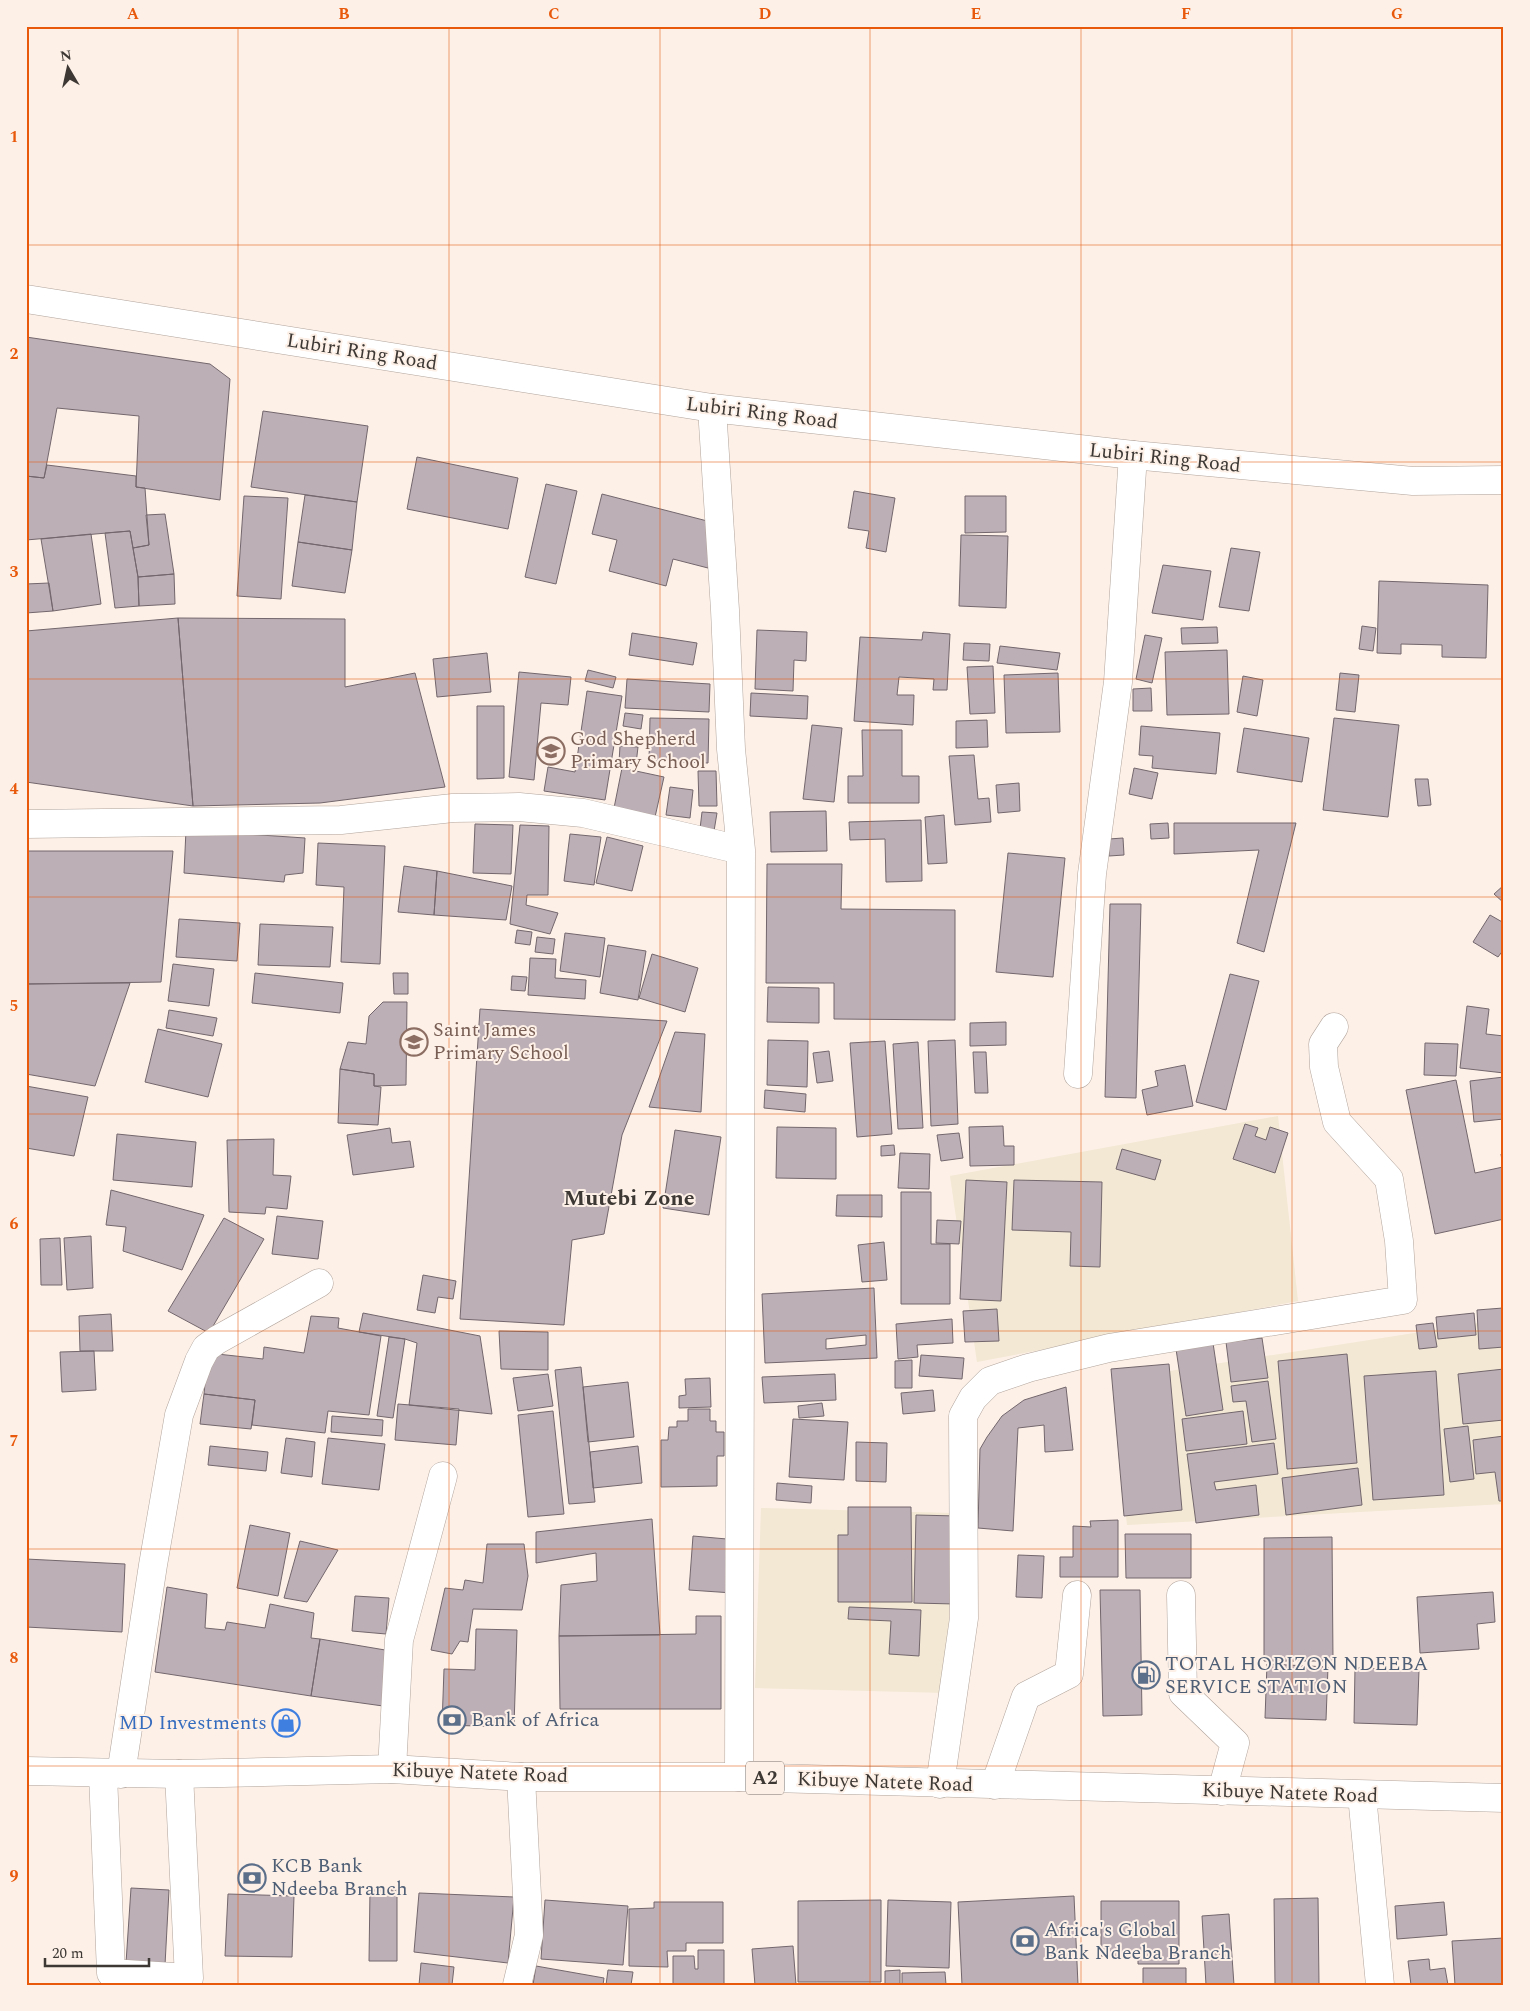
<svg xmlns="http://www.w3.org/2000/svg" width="1530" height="2011" viewBox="0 0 1530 2011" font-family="Spectral,serif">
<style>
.industrial{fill:#f2e8d3}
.building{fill:#bdafb6;stroke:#73676d;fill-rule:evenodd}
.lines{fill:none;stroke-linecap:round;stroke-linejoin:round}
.minor-casing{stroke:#b1a49c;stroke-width:29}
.major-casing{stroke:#b1a49c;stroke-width:29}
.minor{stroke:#fff;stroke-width:28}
.major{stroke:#fff;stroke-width:28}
.grid{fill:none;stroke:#e8590c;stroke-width:1;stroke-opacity:0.55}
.labels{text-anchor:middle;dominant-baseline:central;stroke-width:4;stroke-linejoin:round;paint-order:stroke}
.shield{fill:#fdf0e7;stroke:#776f6a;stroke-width:1}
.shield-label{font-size:19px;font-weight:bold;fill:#3d3834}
.street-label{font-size:20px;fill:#3d3834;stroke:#fdf0e7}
.education-label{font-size:20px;fill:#785e54;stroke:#fdf0e7;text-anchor:start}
.service-label{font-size:20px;fill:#4e5e75;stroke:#fdf0e7;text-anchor:start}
.shop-label{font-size:20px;fill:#366cbe;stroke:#fdf0e7;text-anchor:end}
.quarter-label{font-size:22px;font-weight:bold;fill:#3d3834;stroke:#fdf0e7}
.neatline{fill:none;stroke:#e8590c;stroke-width:2}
.grid-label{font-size:16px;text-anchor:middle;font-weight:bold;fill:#e8590c}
</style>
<rect width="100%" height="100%" fill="#fdf0e7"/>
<path class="industrial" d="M1278,1116l20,185 -321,61 -27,-186z
M1504,1319v185l-377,21 -15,-145z
M761,1508l191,5 -5,180 -192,-5z"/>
<path class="building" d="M26,337l184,27 20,15 -10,121 -84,-13 3,-71 -82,-8 -13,70 -18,-2z
M263,411l105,15 -11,76 -106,-15z
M417,457l101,21 -10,51 -101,-20z
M47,465l89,11v11l9,1 4,57 -16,3 -3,-17 -104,9v-64l18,2z
M546,484l31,7 -21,93 -31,-7z
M854,491l41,7 -9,54 -20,-4 3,-17 -21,-3z
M602,494l117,30 -11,44 -35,-9 -7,27 -57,-15 8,-31 -25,-6z
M305,495l52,7 -5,48 -54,-8z
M244,496l44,2 -7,101 -44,-3z
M965,496h41v36l-41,1z
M165,514l9,60 -36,3 -5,-29 16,-3 -3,-30z
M130,531l8,46 1,29 -24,2 -10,-75z
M91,534l10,70 -48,7 -12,-72z
M961,535l47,1 -2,72 -47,-2z
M298,542l54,8 -7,43 -53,-7z
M1231,548l29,4 -11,59 -30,-4z
M1163,565l48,6 -8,49 -51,-7z
M174,574l1,30 -36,2 -1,-29z
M1379,581l109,4 -2,73 -44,-1v-12l-41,-1v10l-24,-1z
M49,583l4,28 -27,2v-29z
M178,618l167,1v68l70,-14 30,114 -125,16 -127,3z
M178,618l15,188 -167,-24v-151z
M1362,626l14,2 -3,23 -14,-2z
M1217,627l1,16 -36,1 -1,-16z
M757,630l50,2 -1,29 -12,-1 -1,31 -38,-2z
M923,632l27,2 -3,56h-14l1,-11 -35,-2 -2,18h17l-1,30 -59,-4 6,-84 62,3z
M632,633l65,10 -4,22 -64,-10z
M1145,635l17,3 -10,45 -16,-4z
M964,643l26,1 -1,17 -26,-1z
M1000,646l60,7 -3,17 -60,-7z
M1227,650l2,64 -62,1 -2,-63z
M487,653l4,39 -54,5 -4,-38z
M993,666l2,47 -25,1 -3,-47z
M588,670l28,7 -3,11 -28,-7z
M519,672l52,5 -3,28 -27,-2 -7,77 -25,-3z
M1058,673l2,59 -54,1 -2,-58z
M1340,673l19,2 -4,37 -19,-2z
M1243,676l20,4 -6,36 -20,-4z
M627,679l83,5 -1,28 -84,-4z
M1151,688l1,23h-19v-22z
M587,691l35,5 -17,104 -61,-9 4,-24 27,5z
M751,693l57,3 -1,23 -57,-3z
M477,706h27v72l-27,1z
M625,713l18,2 -2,14 -18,-3z
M650,718l59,1 -1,44 -59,-2z
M1334,718l65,7 -11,92 -65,-7z
M987,720l1,27 -32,1v-27z
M812,725l30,3 -8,74 -31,-3z
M1141,726l79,7 -4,41 -64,-6 1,-12 -14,-1z
M1244,728l65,10 -7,44 -65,-10z
M862,730h40v46h17v27h-71v-27h15z
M620,746l18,1 -2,17 -17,-2z
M974,755l4,44 11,-1 2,24 -36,3 -6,-69z
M622,768l42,9 -9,40 -41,-9z
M1134,768l24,5 -6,26 -23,-5z
M698,771h18l1,35h-18z
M1415,779h13l3,26 -13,1z
M1019,783l1,28 -22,2 -2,-28z
M670,787l23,3 -3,28 -24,-3z
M826,811l1,40 -56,1 -1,-40z
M702,812l15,1 -3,18 -14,-2z
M944,815l3,48 -19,1 -3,-47z
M921,820l1,61 -36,1 -1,-43 -35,1 -1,-18z
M1168,823l1,15 -18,1 -1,-15z
M1174,823h122l-32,129 -27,-9 22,-93 -85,4z
M475,824l38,1 -2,49 -38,-1z
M520,825l29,1 -1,69h-21l-1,10 32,8 -8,21 -40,-10z
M186,830l119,8 -2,35 -18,2 -1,7 -100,-9z
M570,834l31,3 -7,48 -30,-4z
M607,837l36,9 -11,45 -36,-8z
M1123,838l1,17 -15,1v-17z
M318,843l67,3 -5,118 -39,-2 3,-75 -28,-2z
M26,851h147l-12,131 -135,2z
M1008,853l57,5 -12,119 -57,-5z
M767,864h75l-1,45 114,1v110l-121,-1v-36h-68z
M404,866l33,5 -3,44 -36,-3z
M437,871l75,15 -6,34 -72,-5z
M1504,885v18l-10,-9z
M1110,904h31l-5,194 -31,-1z
M1490,915l14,8v26l-6,8 -25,-15z
M179,919l61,4 -3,38 -61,-4z
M260,924l73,3 -3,40 -72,-2z
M517,930l15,2 -2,13 -15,-2z
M565,933l40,5 -5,39 -40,-6z
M537,937l18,2 -2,15 -18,-2z
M608,945l38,6 -8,49 -38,-7z
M652,954l46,14 -13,44 -46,-14z
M530,958l26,1 -1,19 31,2 -1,19 -57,-4z
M173,964l41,5 -5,37 -41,-5z
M255,973l88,10 -3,30 -88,-10z
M393,973h15v21h-14z
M1230,974l29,7 -33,129 -30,-8z
M512,976l15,1 -2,14 -14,-1z
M130,983l-35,103 -69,-12v-90z
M768,987l51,1v35l-52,-1z
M383,1002h24l-1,83 -32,1v-12l-34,-5 8,-27 18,2 3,-28z
M1467,1006l22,3 -3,25 18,2v37l-44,-5z
M480,1009l187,12 -45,114 -18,99 -32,6 -8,85 -104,-6z
M169,1010l48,8 -4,18 -47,-8z
M1006,1022v23l-36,1v-23z
M158,1029l64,15 -14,53 -63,-15z
M675,1032l30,2 -4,78 -52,-5z
M768,1040l40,1 -1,46 -40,-2z
M955,1040l3,84 -27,2 -3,-85z
M885,1041l7,93 -35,3 -7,-94z
M918,1042l5,86 -25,1 -5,-85z
M1425,1043l33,1 -2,32 -32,-1z
M829,1051l4,30 -16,2 -4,-30z
M973,1052h13l2,41h-13z
M1185,1065l8,41 -46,9 -5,-25 16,-4 -3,-15z
M340,1069l34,5v12l7,1 -3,38 -40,-2z
M1504,1077v42l-30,3 -4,-41z
M1456,1080l19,93 28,-6 -2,-13 3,-1v66l-69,15 -29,-144z
M26,1086l62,11 -14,59 -48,-8z
M765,1090l41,4 -1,18 -41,-4z
M1245,1124l13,4 -3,8 11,4 4,-13 18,6 -13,40 -42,-14z
M1003,1126l1,20h10v19l-44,1 -1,-39z
M777,1127l59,1v51l-60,-1z
M390,1128l2,15 18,-2 4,26 -61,8 -6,-40z
M675,1130l46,7 -12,78 -46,-7z
M959,1133l4,25 -22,3 -4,-26z
M117,1134l79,8 -4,45 -79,-7z
M274,1139l-1,36 18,1 -4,33 -21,-2 -1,7 -36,-2 -2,-72z
M894,1145l1,10 -14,1v-10z
M1122,1149l39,11 -6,20 -39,-11z
M900,1153l30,1 -1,35 -31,-1z
M966,1180l41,2 -6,119 -41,-2z
M1014,1180l88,2 -2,85 -30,-1 1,-34 -59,-2z
M111,1190l93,25 -22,55 -59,-19 3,-24 -20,-2z
M901,1192h30v52h19v60h-49z
M837,1195h45v22l-46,-1z
M277,1216l46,5 -5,38 -46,-5z
M224,1218l40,21 -55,94 -41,-22z
M937,1220l24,1 -2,23 -23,-1z
M91,1236l2,52 -26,2 -3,-52z
M60,1238l2,47h-21l-1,-46z
M884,1242l3,38 -25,2 -4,-37z
M423,1275l33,6 -3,18 -15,-2 -3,16 -18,-3z
M874,1288l3,70 -112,5 -3,-69zM866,1335v10l-40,4v-10z
M1503,1308l1,39 -25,2 -2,-39z
M997,1309l2,32 -34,1 -2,-31z
M363,1313l117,23 12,78 -83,-9 8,-62 -12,-4 -46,-7z
M1474,1313l2,22 -38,4 -2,-22z
M111,1314l2,37h-33l-1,-35z
M311,1316l28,2 -1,10 43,8 -12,79 -41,-4 -3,22 -73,-8 3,-25 -51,-6 4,-41 55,6 1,-12 40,6z
M952,1319l1,24 -36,2 1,12 -20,2 -2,-35z
M1433,1323l4,24 -18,2 -3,-24z
M499,1331l49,1v38l-47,-1z
M389,1337l16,2 -12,79 -16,-2z
M1262,1338l6,40 -37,4 -5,-40z
M1213,1343l10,67 -37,6 -10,-67z
M94,1351l2,39 -34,2 -2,-40z
M1347,1354l10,109 -70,6 -9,-108z
M921,1355l43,3 -2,21 -43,-3z
M912,1360v28h-17v-27z
M1169,1364l13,146 -58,6 -13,-147z
M581,1367l14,135 -26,2 -14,-134z
M1504,1369v51l-41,4 -5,-50z
M1436,1371l8,124 -71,5 -9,-124z
M548,1374l5,32 -35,5 -5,-33z
M835,1374l1,26 -72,3 -2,-26z
M710,1378l1,29 -32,1v-12l7,-1 -1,-16z
M1268,1381l8,58 -24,3 -6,-41 -13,1 -2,-16z
M628,1382l6,55 -46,5 -5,-55z
M1066,1387l7,63 -28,2 -1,-27 -26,3 -5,103 -35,-3 2,-79 7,-12 15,-21 22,-16z
M933,1390l2,21 -32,3 -2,-21z
M204,1394l51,6 -4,29 -51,-5z
M822,1403l2,13 -25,2 -1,-12z
M398,1404l61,5 -3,36 -61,-5z
M688,1409h22v12h6v11h8v24h-7v30l-56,1v-47h7l1,-13h8v-6h11z
M553,1411l11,103 -36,3 -10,-102z
M1243,1411l4,33 -61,7 -4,-32z
M332,1416l51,4 -1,16 -51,-4z
M793,1419l55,3 -4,58 -55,-3z
M1468,1426l6,53 -24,3 -6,-53z
M1504,1436v65h-5l-4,-29 -19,2 -3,-34z
M286,1438l29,4 -3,35 -31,-4z
M328,1438l57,6 -6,46 -57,-6z
M856,1442l31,1 -1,39 -30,-1z
M1274,1443l4,31 -64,8 2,8 40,-5 3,30 -63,8 -9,-69z
M210,1446l58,6 -2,19 -58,-6z
M638,1446l4,37 -49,5 -3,-36z
M1358,1468l4,37 -76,10 -4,-37z
M777,1483l35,3 -1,17 -35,-3z
M848,1507h63l1,95h-74v-67h10z
M916,1515l41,1 -2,88 -41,-1z
M652,1519l8,116 -101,1 2,-51 36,-4 -1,-28 -60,10v-31z
M1118,1520v57h-58v-20h13v-31l18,1 -1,-6z
M250,1525l40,8 -12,63 -41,-8z
M1125,1534h66v44h-65z
M693,1536l45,4 -5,53 -44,-3z
M1332,1537l1,124h-69v-123z
M300,1541l38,9 -31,52 -23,-4z
M487,1544h37l4,32 -6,34 -49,-1 -5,33 -8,-1 -8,13 -21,-4 14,-62 18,2 2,-10 18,3z
M1018,1555l26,1 -2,42 -26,-1z
M26,1559l99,5 -3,68 -96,-5z
M167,1587l40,7 -2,34 20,2 2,-8 38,6 5,-24 44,9 -3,25 9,1 -9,57 -156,-24z
M1100,1590h40l2,125 -39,1z
M1493,1592l2,30 -18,2 2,25 -59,4 -3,-56z
M355,1596l34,2 -3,36 -34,-3z
M849,1607l72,3 -2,46 -30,-2 2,-33 -43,-2z
M696,1616h25v93h-161l-1,-73 137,-2z
M476,1629l41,1 -3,97 -72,-2 2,-56 31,1z
M320,1639l71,12 -8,55 -72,-10z
M1267,1664l61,3 -2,53 -61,-2z
M1355,1668l64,2 -2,55 -63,-2z
M131,1888l38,2 -4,75 -39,-2z
M370,1890h27v71h-28z
M419,1893l95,4 -6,66 -94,-11z
M228,1894l66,2 -2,61 -67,-1z
M1074,1896l4,89h-116l-4,-83z
M1318,1898l1,87h-44l-1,-86z
M545,1900l83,6 -5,59 -82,-6z
M881,1900v82h-83v-81z
M888,1900l63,2 -2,66 -63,-2z
M1101,1901h78v63h-41v-8h-37z
M654,1902h69v41h-37v8h-19l1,16 -39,-1v-57l25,-1z
M1444,1902l3,33 -50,4 -2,-33z
M1229,1914l5,71h-28l-4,-69z
M1504,1938v47h-49l-3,-44z
M793,1946l3,39h-41l-3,-36z
M698,1950h26v35h-51v-29h21l1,13h3z
M1429,1959l1,11 15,-2 3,17h-37l-3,-24z
M421,1963l33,4 -2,18h-33z
M536,1966l68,12 -1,7h-70z
M1143,1968h43v17h-43z
M608,1970l25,2 -2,13h-25z
M900,1970v15h-15v-14z
M945,1972l1,13h-44v-12z"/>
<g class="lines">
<g class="minor-casing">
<path id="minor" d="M712,408l13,202 6,139 10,101 -2,927
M26,824l315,-4 112,-12 66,-1 64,6 158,37
M1078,1074l14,-200 26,-192 15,-227
M1181,1595l2,98 52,50 -13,48
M392,1769l7,-129 44,-164
M103,1774l8,199 78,5 -10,-204
M121,1774l32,-209 26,-150 20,-54 7,-13 11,-8 102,-57
M940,1784l24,-166 -1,-202 10,-18 17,-17 38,-13 81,-20 294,-48 -4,-59 -10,-62 -52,-57 -13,-55 -1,-23 11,-17
M995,1785l31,-89 43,-22 8,-79
M1362,1795l18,190
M517,1985l12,-50 -8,-158"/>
</g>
<g class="major-casing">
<path id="major" d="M26,299l686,109 421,47 280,26 91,-1
M26,1771l153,3 213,-5 129,8h218l765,21"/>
</g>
<use href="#minor" class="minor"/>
<use href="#major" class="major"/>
</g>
<path class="grid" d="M238,26v1959M449,26v1959M660,26v1959M870,26v1959M1081,26v1959M1292,26v1959M26,245h1478M26,462h1478M26,679h1478M26,897h1478M26,1114h1478M26,1331h1478M26,1549h1478M26,1766h1478"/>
<defs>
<g id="school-ring" transform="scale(1.4375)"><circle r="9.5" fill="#fdf0e7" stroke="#8d6e63" stroke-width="1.5"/><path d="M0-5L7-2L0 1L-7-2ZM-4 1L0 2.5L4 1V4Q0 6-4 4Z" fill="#8d6e63"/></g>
<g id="fuel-ring" transform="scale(1.4375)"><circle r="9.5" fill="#fdf0e7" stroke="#5c6f8a" stroke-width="1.5"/><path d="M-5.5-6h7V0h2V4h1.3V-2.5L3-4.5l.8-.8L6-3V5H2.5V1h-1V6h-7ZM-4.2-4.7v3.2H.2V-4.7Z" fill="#5c6f8a"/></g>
<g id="bank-ring" transform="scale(1.4375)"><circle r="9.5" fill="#fdf0e7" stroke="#5c6f8a" stroke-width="1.5"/><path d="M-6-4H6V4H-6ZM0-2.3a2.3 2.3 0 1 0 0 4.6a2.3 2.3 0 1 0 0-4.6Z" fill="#5c6f8a"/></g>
<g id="shop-ring" transform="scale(1.4375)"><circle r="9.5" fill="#fdf0e7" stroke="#3f7fe0" stroke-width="1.5"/><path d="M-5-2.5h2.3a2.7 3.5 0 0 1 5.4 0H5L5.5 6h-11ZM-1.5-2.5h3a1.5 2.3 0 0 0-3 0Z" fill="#3f7fe0"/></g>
</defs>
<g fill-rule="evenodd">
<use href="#school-ring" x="551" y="751"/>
<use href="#school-ring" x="414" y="1042"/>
<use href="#fuel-ring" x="1146" y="1675"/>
<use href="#bank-ring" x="452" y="1720"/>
<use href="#shop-ring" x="286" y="1723"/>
<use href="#bank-ring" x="252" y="1878"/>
<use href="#bank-ring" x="1025" y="1941"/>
</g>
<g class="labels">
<rect class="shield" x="746" y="1761.5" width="38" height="33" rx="4"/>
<g class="shield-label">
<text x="765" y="1778">A2</text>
</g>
<g class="street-label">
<text transform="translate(362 352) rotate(9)">Lubiri Ring Road</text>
<text transform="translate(762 413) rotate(7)">Lubiri Ring Road</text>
<text transform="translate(1165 458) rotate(6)">Lubiri Ring Road</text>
<text transform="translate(480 1773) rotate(2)">Kibuye Natete Road</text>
<text transform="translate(885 1782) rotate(2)">Kibuye Natete Road</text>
<text transform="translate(1290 1793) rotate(2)">Kibuye Natete Road</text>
</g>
<g class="education-label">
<text x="570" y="739">God Shepherd<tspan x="570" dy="23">Primary School</tspan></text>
<text x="433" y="1030">Saint James<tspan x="433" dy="23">Primary School</tspan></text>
</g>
<g class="service-label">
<text x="1165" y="1664">TOTAL HORIZON NDEEBA<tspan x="1165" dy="23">SERVICE STATION</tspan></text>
<text x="471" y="1720">Bank of Africa</text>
<text x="271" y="1866">KCB Bank<tspan x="271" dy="23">Ndeeba Branch</tspan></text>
<text x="1044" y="1930">Africa's Global<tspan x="1044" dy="23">Bank Ndeeba Branch</tspan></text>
</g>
<g class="shop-label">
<text x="267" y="1723">MD Investments</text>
</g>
<g class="quarter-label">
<text x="629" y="1198">Mutebi Zone</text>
</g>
</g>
<rect width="1530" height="2011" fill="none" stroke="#fdf0e7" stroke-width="55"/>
<g transform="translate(68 68) rotate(351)" stroke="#fdf0e7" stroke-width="4" paint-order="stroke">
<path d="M0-4L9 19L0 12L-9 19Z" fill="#3d3834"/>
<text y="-8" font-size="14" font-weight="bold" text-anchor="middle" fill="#3d3834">N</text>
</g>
<path d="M45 1958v8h104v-8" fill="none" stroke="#3d3834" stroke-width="2.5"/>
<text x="52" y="1958" font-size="15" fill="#3d3834" stroke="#fdf0e7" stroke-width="4" paint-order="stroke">20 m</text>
<rect x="28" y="28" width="1474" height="1956" class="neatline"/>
<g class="grid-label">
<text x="133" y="19">A</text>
<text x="344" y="19">B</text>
<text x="554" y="19">C</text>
<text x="765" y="19">D</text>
<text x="976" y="19">E</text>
<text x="1186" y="19">F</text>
<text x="1397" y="19">G</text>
<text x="14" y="142">1</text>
<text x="14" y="359">2</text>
<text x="14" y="577">3</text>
<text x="14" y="794">4</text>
<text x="14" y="1011">5</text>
<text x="14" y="1229">6</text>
<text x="14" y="1446">7</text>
<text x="14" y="1663">8</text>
<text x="14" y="1881">9</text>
</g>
</svg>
